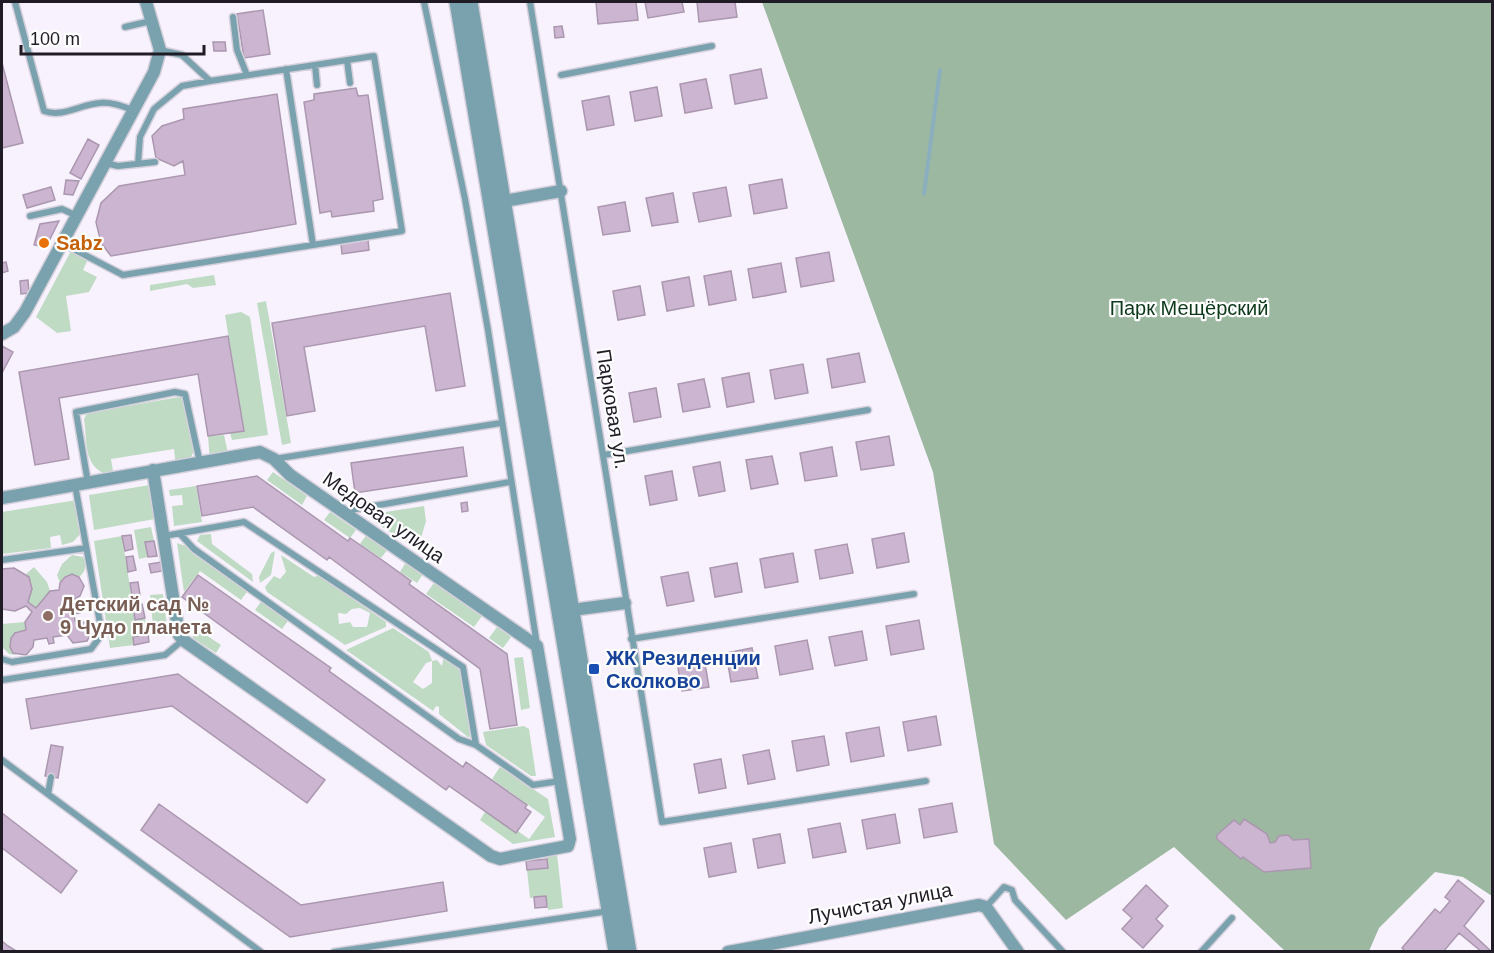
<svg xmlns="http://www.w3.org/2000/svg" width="1494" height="953" viewBox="0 0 1494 953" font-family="Arial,sans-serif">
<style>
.green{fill:#bfdbc3;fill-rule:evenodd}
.forest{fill:#9db8a1}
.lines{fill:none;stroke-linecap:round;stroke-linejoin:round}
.stream{stroke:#8bafbe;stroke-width:4}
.building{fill:#cbb5d0;stroke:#ab97af;stroke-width:1.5}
.service-casing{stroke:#d5d0db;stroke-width:9}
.minor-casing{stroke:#d5d0db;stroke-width:15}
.tertiary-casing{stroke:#d5d0db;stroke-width:18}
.service{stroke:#7aa2ae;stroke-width:6}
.minor{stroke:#7aa2ae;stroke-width:12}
.tertiary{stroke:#7aa2ae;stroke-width:15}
.food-dot{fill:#e8710a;stroke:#fff;stroke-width:2}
.education-dot{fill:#8d6e63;stroke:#fff;stroke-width:2}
.transit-dot{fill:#1a4fb4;stroke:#fff;stroke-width:2}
.labels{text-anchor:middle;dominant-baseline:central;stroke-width:4.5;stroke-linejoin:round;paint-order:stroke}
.food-label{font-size:20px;font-weight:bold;fill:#c56008;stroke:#fff;text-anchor:start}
.park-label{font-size:20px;fill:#0b3919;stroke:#fff}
.street-label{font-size:20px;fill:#201c26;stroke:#fff}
.education-label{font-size:20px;font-weight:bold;fill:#785e54;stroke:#fff;text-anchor:start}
.transit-label{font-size:20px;font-weight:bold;fill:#164399;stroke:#fff;text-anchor:start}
</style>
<rect width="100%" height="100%" fill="#f8f2fe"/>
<path class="green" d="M72,249l17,8 -6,13 14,7 -8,15 -23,4 5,35 -14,2 -21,-16z
M214,275l2,10 -23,3 -6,-4 -37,7v-6z
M266,301l25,142 -9,2 -25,-142z
M241,312l9,5 18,118 -36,5 -2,-7 14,-3 -19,-115z
M185,396l11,50 -9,20 -11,1 -2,-18 -63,10 3,18c-32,-8 -26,-31 -30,-58l3,-6z
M224,435l5,23 -19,4 -2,-26z
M273,472l34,24 -5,9 -35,-25z
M150,485l5,34 -61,11 -5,-35z
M196,486l6,36 -28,4 -2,-20 11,-1 -1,-10 -12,1 -1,-6z
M77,500l6,31 -10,11 -11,3 -2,-10 -10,2 1,11 -49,6v-42z
M424,506l2,15 -5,17 -18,3 -28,-19 -2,-8z
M330,512l26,18 -6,8 -26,-18z
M151,527l3,14 -9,2 3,14 -9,2 -5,-29z
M211,534l1,10 40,30 1,8 -56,-41 3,-6z
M367,534l21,15 -7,9 -21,-14z
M122,536l13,83 10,-1 2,16 -14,3 1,8 -24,3 -16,-107z
M177,543l17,6 55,40 -8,11 -41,-29 -16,21z
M275,551l-4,24 -11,8 -1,-6 12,-24z
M72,555l11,2c4,9 3,14 -4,20l-10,-2 -9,8 -3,-8 5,-11z
M281,555l33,22 10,-3 13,9v5l49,34v5l-41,18 -78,-53 -2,-5 9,-11 6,3 6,-7zM360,608l10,5 -3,14h-14l-3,-5 -11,2 -1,-11 8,1 6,-5z
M406,562l17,12 -6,9 -17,-11z
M34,567l13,15 3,9 -14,17 -8,-6 4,-13 -6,-15z
M434,583l48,33 -8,11 -48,-33z
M163,594l5,41 -14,1 -4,-41z
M263,599l27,19 -8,11 -27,-19z
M25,622l1,8 -11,3c-6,8 -7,16 1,22l-7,-1 -6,-6 -1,-24z
M191,625l30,20 -5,8 -23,-15z
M497,627l14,10 -8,11 -14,-10z
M393,628l36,24 3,9 5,-1 5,6 2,-12 19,13 12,69 -7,1 -29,-23v-7l-3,-1 -3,5 -87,-61zM432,661v22l-9,6 -10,-7 13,-19z
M523,657l7,51 -9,2 -7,-52z
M524,726l5,3 7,47h-5l-45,-31 -3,-13z
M500,767l48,32 7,38 -42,7 -33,-24 7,-11 42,30 16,-22 -53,-38z
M557,854l6,54 -15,2 -2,-14 -16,2 -3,-28 20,-2 -1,-13z"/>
<path class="forest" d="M762,2h730v894l-29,-19 -28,-5 -56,56 -10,23h-84l-111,-104 -108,73 -72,-76 -61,-372z"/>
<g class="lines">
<path class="stream" d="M924,194l16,-124"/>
</g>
<path class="building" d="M596,2h40l2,18 -40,4z
M645,2h37l2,10 -36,6z
M697,2h38l2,15 -38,5z
M263,10l7,44 -26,4 -7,-44z
M562,26l2,11 -9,1 -1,-11z
M213,42h12l1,9h-12z
M2,63l21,80 -21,5z
M761,69l6,29 -32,6 -5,-29z
M706,79l6,29 -27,5 -5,-29z
M657,87l5,29 -27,5 -5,-29z
M356,88l2,8 10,-1 15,104 -10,2 1,10 -42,6 -1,-6 -11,2 -16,-111 10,-2v-6z
M277,94l19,130 -185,32 -10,-13 -5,-21 5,-19 18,-17 66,-11 -2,-14 -9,5 -18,-8 -4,-22 10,-10 22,-7 -1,-10z
M609,96l5,29 -27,5 -5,-29z
M88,139l11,6 -18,34 -11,-6z
M782,179l5,29 -33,6 -5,-29z
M66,180l13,1 -6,14 -9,-1z
M51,187l4,13 -28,8 -4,-13z
M726,187l5,29 -32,6 -6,-29z
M673,193l5,29 -26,4 -6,-28z
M625,202l5,29 -27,4 -5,-28z
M59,221l-13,26 -12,-2 6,-21z
M368,239l1,11 -27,4 -1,-10z
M829,252l5,29 -33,6 -5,-29z
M6,262l2,9 -6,2v-10z
M781,263l5,29 -33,6 -5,-29z
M731,271l5,29 -27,5 -5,-29z
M689,277l5,29 -27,5 -5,-29z
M28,280l1,13 -8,1 -1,-13z
M640,286l5,29 -27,5 -5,-29z
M450,293l15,93 -29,5 -11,-65 -121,21 11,64 -28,5 -15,-93z
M228,336l16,95 -36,5 -10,-62 -139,24 10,61 -34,6 -16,-93z
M2,346l11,6 -11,21z
M859,353l6,29 -33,6 -5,-29z
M803,364l5,29 -33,6 -5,-29z
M749,373l5,29 -27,5 -5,-29z
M704,379l6,28 -27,5 -5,-28z
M656,388l5,29 -27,5 -5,-29z
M889,436l5,29 -33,5 -5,-28z
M463,447l4,29 -112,17 -4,-30z
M832,447l5,29 -32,5 -5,-28z
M772,456l6,28 -27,5 -5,-29z
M720,462l5,29 -26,5 -6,-29z
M672,471l5,29 -27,5 -5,-29z
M257,476l91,65 2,-3 32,22 29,21 -2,3 98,70 10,71 -27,4 -10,-60 -151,-112 -2,3 -74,-53 -51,9 -5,-30z
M467,502l1,9 -6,1 -1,-9z
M904,533l5,29 -32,6 -5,-29z
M131,535l2,14 -8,2 -3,-15z
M154,541l3,15 -9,1 -3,-15z
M847,544l6,29 -33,6 -5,-29z
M793,553l5,29 -33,6 -5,-29z
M133,556l3,14 -8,2 -2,-15z
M161,562l1,9 -11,2 -2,-9z
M737,563l5,29 -27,5 -5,-29z
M14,568l15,9 3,12 -4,13 8,6 14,-17 9,-1 1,-7 5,-6 7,-3 7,3 5,9 -4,10 -7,4 1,8 5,-1 1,6 -6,1 1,7h6l8,4 1,10 -3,6 -14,2 -6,-8 -14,2 1,6 -5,1 -2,-6 -13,2 -1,7 -7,8 -13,-2 -3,-6 1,-9 4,-5 11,-3 -1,-8 7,-10 -6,-6 -11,5 -13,-2v-40z
M688,572l6,29 -27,5 -6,-29z
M198,575l133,93 -2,3 134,96 3,-5 61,43 -2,3 6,4 -15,21 -67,-47 -3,4 -264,-193z
M138,582l2,13 -8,1 -2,-13z
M142,604l3,14 -10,2 -2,-15z
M919,620l5,29 -33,6 -5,-29z
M862,631l5,29 -32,6 -6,-29z
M148,634l1,8 -15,3 -1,-8z
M807,640l6,29 -33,6 -5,-29z
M752,648l6,30 -27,4 -5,-29z
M704,658l5,29 -27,4 -5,-29z
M178,674l147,106 -18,23 -135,-97 -141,23 -5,-30z
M936,716l5,29 -33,6 -5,-29z
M879,727l5,29 -33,6 -5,-29z
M824,736l5,29 -32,6 -5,-30z
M51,745l12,2 -5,31 -13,-2z
M769,750l6,29 -27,5 -5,-29z
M721,759l5,29 -27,5 -5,-29z
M952,803l5,29 -33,6 -5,-29z
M159,804l142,101 142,-23 4,29 -157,26 -149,-107z
M2,813l75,58 -16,22 -59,-45z
M895,814l5,29 -33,6 -5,-29z
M1244,819l23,15 3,9 5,-1 4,-6 9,-1 5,5 16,-1 2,29 -47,4 -21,-15 -2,2 -24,-20v-4l17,-15 6,5z
M840,823l6,29 -33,6 -5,-29z
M780,834l5,29 -27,5 -5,-29z
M731,843l5,29 -27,5 -5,-29z
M547,859l1,9 -21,2 -1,-9z
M1458,880l26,21 -20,25 28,26h-10l-23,-19 -16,19h-37l-4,-4 33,-39 5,4 10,-12 -5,-4z
M1146,885l22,21 -12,13 7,7 -20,22 -21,-19 10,-11 -9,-8z
M546,896l1,11 -12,1 -1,-11z
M2,941l6,5 10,6h-16z"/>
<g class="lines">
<g class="service-casing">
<path id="service" d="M15,2l29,109c19,7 37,-7 56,-8 12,-1 22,3 33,7
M424,2l41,197 23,131 49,315
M530,2l132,820 264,-41
M233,17l4,33 10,25
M125,27l26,-6
M347,60l3,23
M315,65l2,20
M286,69l27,176
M561,75l151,-29
M105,163l13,3 37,-4
M138,164l2,-27 14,-28 28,-23 28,-5
M30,216l32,-7 15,7
M62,243l61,32 279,-44 -28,-175 -164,25 -28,-26 -22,-5
M604,455l264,-45
M274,459l227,-36
M88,483l-12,-71 99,-20 10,2 15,69
M345,511l165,-29
M181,535l13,14 265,190 17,6
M164,536l80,-14 219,145 13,78 57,40 27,-4
M2,560l84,-12
M631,639l283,-45
M2,659l10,3 79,-13 11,-15 -27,-149
M2,680l163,-25 18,-15
M2,760l259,192
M48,794l3,-17
M986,907l18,-20 8,3 3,10 48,52
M334,952l275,-41
M1201,952l31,-34"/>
</g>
<g class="minor-casing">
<path id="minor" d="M504,201l57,-10
M2,334l12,-7 11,-15 129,-240 6,-22 -14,-48
M2,498l258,-46 14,7 16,16 247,171 33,193 -2,7 -68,13 -9,-3 -308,-216 -4,-5 -26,-165
M572,610l53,-7
M728,952l251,-47 7,2 32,45"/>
</g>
<g class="tertiary-casing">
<path id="tertiary" d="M457,2l159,950
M470,2l159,950"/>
</g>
<use href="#service" class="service"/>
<use href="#minor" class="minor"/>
<use href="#tertiary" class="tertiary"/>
</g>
<circle class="food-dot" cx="44" cy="243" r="6"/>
<circle class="education-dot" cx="48" cy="616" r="6"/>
<rect class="transit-dot" x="588" y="663" width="12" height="12" rx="3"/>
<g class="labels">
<g class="food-label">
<text x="56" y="243">Sabz</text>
</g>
<g class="park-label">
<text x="1189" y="308">Парк Мещёрский</text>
</g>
<g class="street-label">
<text transform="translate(613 409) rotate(81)">Парковая ул.</text>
<text transform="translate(384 517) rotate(35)">Медовая улица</text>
<text transform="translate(880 903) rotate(-11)">Лучистая улица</text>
</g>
<g class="education-label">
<text x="60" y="604">Детский сад №<tspan x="60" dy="23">9 Чудо планета</tspan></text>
</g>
<g class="transit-label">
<text x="606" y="658">ЖК Резиденции<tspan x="606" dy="23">Сколково</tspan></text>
</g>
</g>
<rect width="1494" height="953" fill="none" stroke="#201c26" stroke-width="6"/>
<path d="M21 45v9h183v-9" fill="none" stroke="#201c26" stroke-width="3"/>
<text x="30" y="45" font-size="18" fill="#201c26" stroke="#ffffff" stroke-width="4.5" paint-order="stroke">100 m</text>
</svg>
